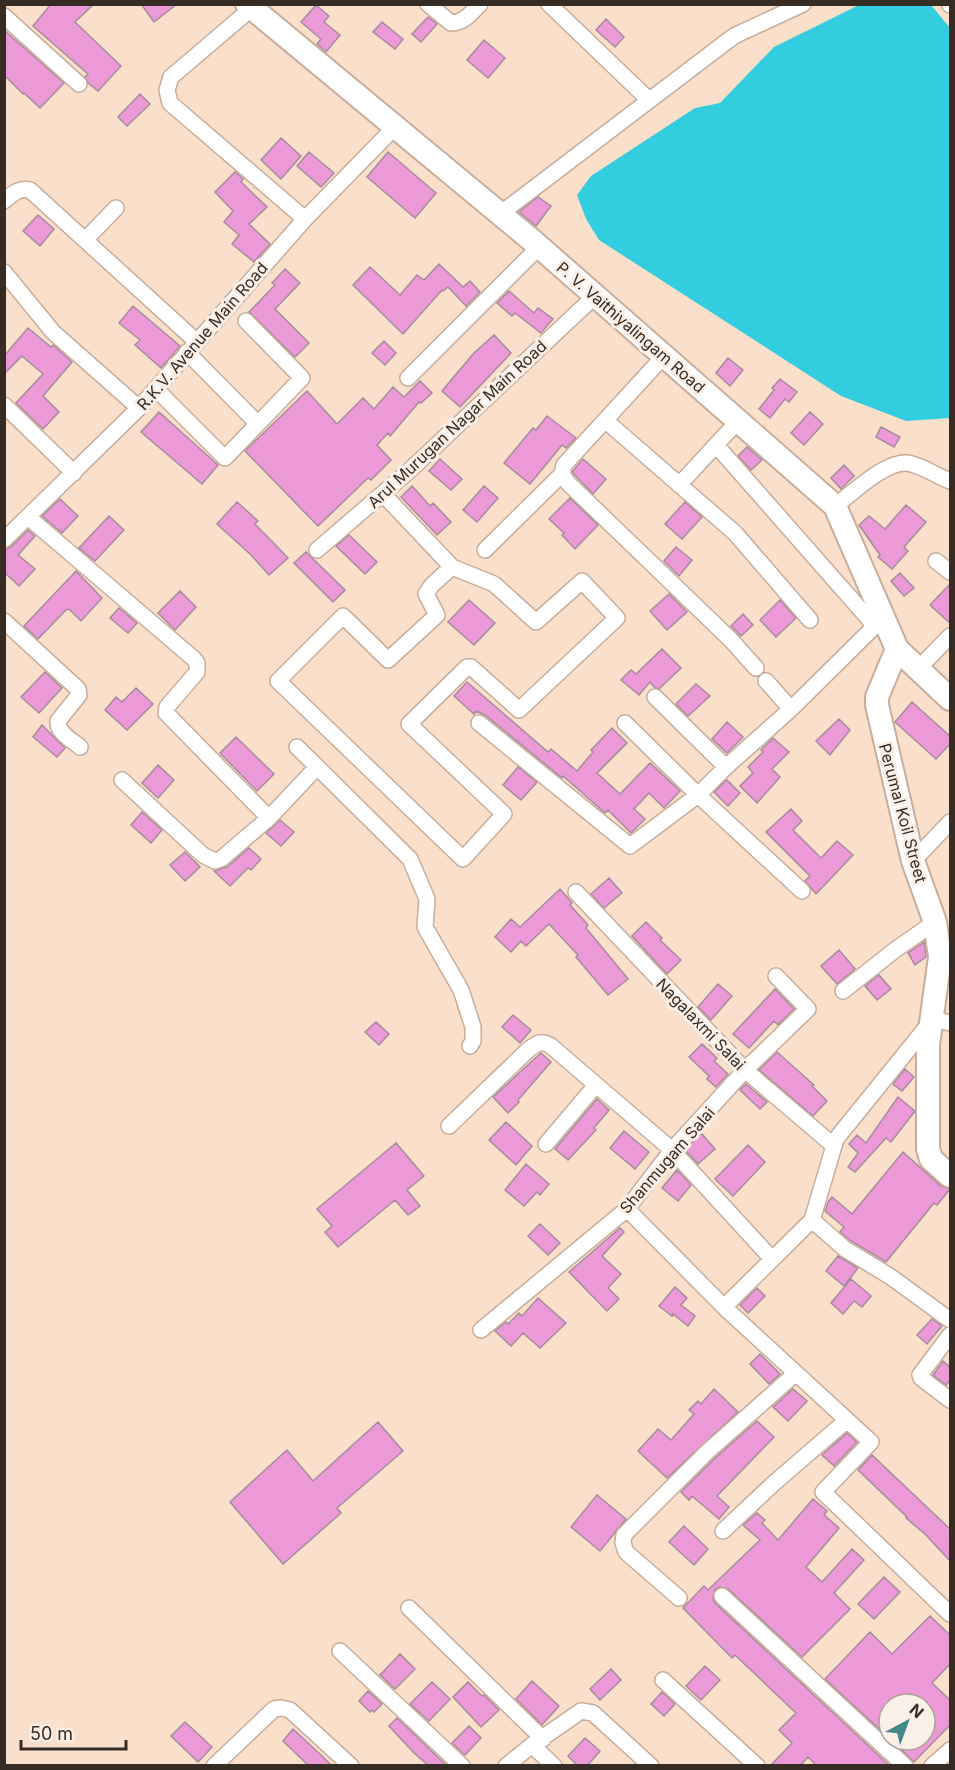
<svg xmlns="http://www.w3.org/2000/svg" width="955" height="1770" viewBox="0 0 955 1770" font-family="Inter,sans-serif">
<style>
.water{fill:#32cdde}
.building{fill:#eb9ad7;stroke:#a58b9e;stroke-width:1.5}
.lines{fill:none;stroke-linecap:round;stroke-linejoin:round}
.street-casing{stroke:#c7ad9a;stroke-width:18}
.secondary-casing{stroke:#c7ad9a;stroke-width:26}
.street{stroke:#fff;stroke-width:15}
.secondary{stroke:#fff;stroke-width:22}
.labels{text-anchor:middle;dominant-baseline:central;stroke-width:6;stroke-linejoin:round;paint-order:stroke}
.street-label{font-size:16px;fill:#362c24;stroke:#fbf0e8}
</style>
<rect width="100%" height="100%" fill="#fadfcb"/>
<path class="water" d="M861,4l70,1 19,23v390l-44,3 -65,-25 -242,-156 -13,-21 -9,-24 14,-19 104,-68 25,-5 54,-56z"/>
<path class="building" d="M51,4h43l-19,18 46,44 -23,25 -10,-8 -3,-6 3,-3 -55,-48z
M141,4h36l-23,18z
M316,5l13,11 -5,6 16,13 -14,17 -9,-8 4,-5 -20,-17z
M428,17l9,7 -16,18 -9,-8z
M606,19l18,18 -9,10 -19,-17z
M382,22l21,17 -8,10 -22,-17z
M4,30l60,53 -24,25 -16,-15 -1,1 -19,-19z
M484,40l21,18 -17,20 -21,-18z
M140,94l10,10 -23,22 -9,-9z
M281,138l20,18 -20,23 -20,-19z
M309,152l25,21 -13,14 -24,-21z
M388,152l48,41 -21,25 -48,-41z
M235,172l8,7 -2,3 26,25 -18,17 21,20 -16,18 -22,-18 7,-9 -15,-13 9,-11 -18,-19z
M538,197l13,9 -15,20 -17,-14z
M38,215l16,14 -14,17 -17,-15z
M439,264l24,23 7,-6 10,11 -14,14 -18,-19 -5,4 -1,-1 -39,44 -50,-49 17,-18 30,28 17,-20 7,5z
M285,269l15,14 -25,26 34,34 -14,14 -46,-45 26,-27 -3,-2z
M509,291l25,22 4,-5 15,11 -12,14 -26,-20 -3,3 -15,-13z
M133,306l47,40 -19,22 -26,-23 5,-5 -21,-17z
M28,328l23,19 2,-2 19,17 -29,34 16,16 -16,17 -27,-26 27,-29 -21,-18 -18,18v-18z
M494,335l17,18 -51,54 -18,-16 32,-38z
M384,341l12,12 -11,12 -13,-12z
M728,358l15,12 -13,16 -14,-13z
M780,379l17,13 -8,10 -4,-3 -15,19 -11,-9 15,-19 -2,-2z
M420,381l12,12 -11,10 -2,-1 -29,34 -2,-3 -11,12 14,15 -20,20 -3,-2 -50,48 -73,-75 62,-60 30,33 26,-26 11,11 19,-22 11,10z
M159,412l59,53 -16,19 -61,-52z
M810,412l13,12 -19,21 -13,-12z
M547,416l29,22 -10,10 -4,-3 -32,39 -26,-21 29,-35 3,2z
M881,427l19,10 -6,10 -18,-10z
M747,447l15,13 -11,10 -13,-14z
M440,459l22,20 -11,11 -22,-19z
M583,459l23,20 -13,15 -21,-22z
M844,465l10,11 -13,13 -10,-11z
M412,486l18,20 3,-3 18,19 -14,13 -36,-38z
M484,486l14,12 -21,24 -14,-12z
M570,498l28,27 -23,24 -13,-14 2,-2 -15,-14z
M60,499l18,17 -16,17 -20,-17z
M237,502l21,19 -3,3 33,34 -19,17 -18,-20 -34,-31z
M685,502l17,15 -20,22 -17,-15z
M906,505l20,17 -22,25 4,4 -16,18 -14,-12 2,-2 -21,-30 10,-9 16,13z
M109,516l15,14 -29,31 -16,-13z
M28,530l7,6 -17,19 17,14 -16,17 -15,-14v-22l7,-3z
M349,535l28,27 -12,12 -29,-28z
M676,547l16,13 -13,16 -15,-15z
M306,552l39,38 -12,12 -39,-39z
M76,571l26,27 -21,23 -12,-12 -3,1 -28,29 -14,-13z
M900,573l14,15 -10,8 -13,-15z
M951,583v41l-21,-19z
M180,591l16,16 -21,23 -17,-17z
M669,594l18,18 -20,18 -17,-19z
M469,600l26,23 -21,22 -26,-23z
M780,600l16,18 -20,19 -16,-17z
M119,608l18,15 -9,10 -18,-15z
M743,614l10,11 -12,11 -10,-10z
M662,649l19,19 -22,21 -4,-1 -5,-6 -11,13 -18,-15 10,-10 5,4z
M45,672l17,16 -23,25 -18,-16z
M467,682l81,70 3,-3 26,22 16,-19 -2,-2 21,-22 15,15 -30,30 23,21 30,-31 30,28 -16,17 -15,-15 -15,16 11,10 -14,14 -23,-23 -3,3 -42,-37 -1,2 -77,-63 -9,-4 -2,3 -20,-18z
M696,684l14,12 -22,20 -12,-12z
M136,688l17,16 -26,26 -22,-20 11,-13 6,5z
M912,702l39,35v6l-15,16 -41,-37z
M839,719l11,11 -20,25 -14,-14z
M727,722l16,15 -16,16 -15,-14z
M42,725l23,23 -8,9 -24,-20z
M236,737l38,37 -17,17 -37,-38z
M773,738l16,14 -17,17 8,8 -23,26 -17,-17 13,-13 -5,-6 15,-15 -2,-2z
M158,765l16,15 -16,18 -16,-15z
M518,767l19,15 -16,18 -18,-15z
M727,780l13,13 -12,13 -14,-14z
M791,809l11,12 -9,9 28,28 16,-17 16,14 -37,39 -11,-13 5,-5 -44,-44z
M142,812l20,18 -11,13 -20,-18z
M280,820l14,12 -13,14 -15,-13z
M249,848l12,11 -10,11 -3,-2 -18,18 -16,-15 13,-4z
M185,852l15,15 -15,14 -15,-16z
M609,878l13,15 -18,15 -13,-14z
M560,889l12,14 -2,2 18,20 -2,3 42,51 -20,16 -32,-38 2,-2 -29,-31 -23,22 -5,-5 -10,11 -16,-15 16,-18 9,8z
M646,922l16,16 -2,2 21,20 -14,14 -35,-38z
M924,942l2,15 -11,8 -7,-12z
M839,950l16,19 -18,15 -16,-18z
M879,975l12,14 -14,11 -12,-14z
M718,984l14,12 -21,24 -13,-13z
M775,989l19,20 -16,16 -4,-4 -25,27 -16,-14z
M513,1015l18,15 -11,13 -18,-16z
M376,1022l13,12 -10,11 -14,-13z
M702,1044l15,14 -3,3 14,13 -12,13 -9,-8 2,-3 -20,-19z
M777,1052l37,33 -2,1 15,15 -14,15 -54,-46z
M541,1053l10,9 -33,38 1,2 -11,11 -15,-16z
M905,1069l9,8 -12,14 -9,-7z
M746,1084l21,18 -7,7 -20,-19z
M898,1097l17,14 -24,31 -5,-4 -31,34 -7,-5 10,-14 -9,-9 8,-9 9,8z
M597,1099l12,11 -15,18 2,2 -28,30 -13,-11z
M506,1122l26,24 -16,19 -27,-25z
M624,1131l25,21 -14,17 -25,-21z
M701,1133l14,16 -17,15 -13,-14z
M396,1143l28,33 -17,14 13,16 -12,9 -13,-15 -57,47 -13,-15 7,-6 -15,-17z
M748,1145l17,17 -32,34 -18,-17z
M903,1152l38,34 9,3 -13,16 -3,-2 -48,59 -35,-21 -11,-9 4,-5 -19,-16 3,-9 4,-5 20,17z
M526,1164l23,20 -9,11 -3,-3 -13,14 -19,-16z
M677,1170l14,15 -13,16 -16,-13z
M540,1224l20,19 -12,12 -20,-19z
M620,1228l4,4 -22,24 19,18 -13,14 11,11 -12,12 -38,-39z
M838,1256l20,12 -14,18 -18,-15z
M851,1279l20,17 -9,11 -8,-6 -11,13 -12,-11z
M675,1287l12,11 -6,7 14,11 -7,10 -15,-12 -1,2 -13,-10z
M757,1288l8,8 -17,17 -8,-8z
M538,1298l28,25 -26,25 -17,-15 -12,13 -16,-15 11,-9 2,2 11,-11 3,3z
M932,1319l10,7 -15,18 -10,-9z
M760,1354l20,20 -11,10 -19,-20z
M943,1361l8,7v11l-5,6 -13,-10z
M714,1389l24,23 -71,66 -29,-27 20,-22 13,11 23,-26 -5,-4 9,-9 3,3z
M793,1389l14,12 -19,20 -15,-14z
M757,1421l17,16 -57,59 12,11 -10,12 -27,-23 -3,4 -8,-8 33,-33z
M378,1422l25,29 -66,57 4,5 -58,51 -53,-62 57,-52 26,31z
M847,1433l10,9 -23,24 -12,-11z
M872,1455l79,75v32l-26,-28 -19,-16 1,-1 -49,-47z
M597,1495l29,24 -26,32 -29,-24z
M813,1499l14,12 -3,4 15,13 -33,39 16,15 30,-33 12,11 -30,33 16,16 -48,48 -74,-68 -8,-2 -5,2 -2,9 2,5 175,163h-73l-9,-9 -8,9h-30l22,-23 -13,-13 17,-17 -61,-58 -3,3 -49,-50 21,-22 4,4 52,-50 -17,-15 14,-12 8,7 -3,3 16,17z
M684,1526l24,23 -14,16 -25,-23z
M884,1577l16,15 -26,27 -16,-15z
M930,1616l21,20v27l-19,20 19,18v23l-37,38 -23,-22h34v-36h-36v34l-64,-59 45,-47 22,22z
M400,1654l15,15 -20,20 -15,-14z
M705,1666l15,14 -19,20 -15,-14z
M611,1669l10,11 -21,20 -10,-11z
M532,1681l27,25 -17,19 -26,-26z
M432,1682l18,17 -21,22 -19,-17z
M468,1682l14,14 2,-1 15,15 -18,17 -28,-30z
M368,1691l14,13 -8,8 -2,-2 -2,2 -11,-11z
M662,1692l13,12 -11,12 -13,-12z
M397,1718l50,48h-18l-15,-13 -25,-27z
M185,1722l27,25 -14,15 -27,-26z
M469,1726l12,12 -16,17 -13,-12z
M293,1729l28,26 11,11h-23l-26,-25z
M585,1738l15,13 -13,15h-9l-10,-10z"/>
<g class="lines">
<g class="street-casing">
<path id="street" d="M428,4l23,19c13,0 20,-10 29,-19
M549,4l100,96
M950,4v1
M252,8l-81,69 -4,13 3,13 135,116
M4,16l75,68
M4,201c9,-8 15,-13 26,-11l167,152
M500,214l234,-178 69,-32
M85,240l31,-32
M4,272l49,60 86,76
M187,352l71,72
M408,378l131,-131
M156,389l69,69 77,-80 -56,-57
M4,405l70,68
M606,421l129,112 75,87
M716,445l159,181
M562,474l6,9 163,157 25,28
M679,485l60,-65
M383,494l69,73 42,17 42,38 46,-41 35,37 -98,92 -48,-43h-4l-58,57 95,90 -41,45 -185,-178 65,-65 45,44 49,-45 -11,-21 6,-9 20,-18
M835,506c18,-13 50,-45 72,-43 15,2 29,13 43,18
M28,517l166,142 3,4v9l-30,35 -1,6 103,105
M4,540l135,-132 166,-189 90,-92
M317,550l93,-80 185,-174
M485,550l77,-76 2,-9 100,-109
M936,561l14,11
M4,621l74,68 1,6 -21,26c-1,12 14,19 22,26
M918,669l32,-33
M766,681l25,28
M655,697l71,70
M479,723l151,123 68,-51 28,-28 65,-58 92,-91
M625,723l73,72 104,96
M297,747l113,112 17,40 -2,28 36,63 12,37v14l-3,5
M122,780l81,75 12,6 6,-2 48,-41 48,-51
M913,861l37,-39
M576,892l169,178 89,76
M843,991l52,-41 40,-28
M449,1126l79,-76c9,-7 13,-10 23,-4l121,104 100,109
M546,1144l50,-59
M627,1209l97,98 147,135 -48,50 127,122
M812,1220l33,29 46,28 59,43
M724,1307l88,-87 24,-81 97,-120 17,4
M481,1330l146,-121 45,-59 73,-80 63,-61 -32,-33
M950,1335l-30,40 1,3 29,22
M723,1531l50,-47 74,-64
M722,1596l183,170
M679,1598l-53,-46 -3,-9 1,-8 83,-83 89,-79
M409,1608l134,131
M340,1651l122,115
M663,1680l94,86
M214,1766l60,-57 7,-1 9,2 61,56
M506,1766l26,-21
M554,1766l-22,-21 49,-34 12,2 58,53
M932,1766l18,-16"/>
</g>
<g class="secondary-casing">
<path id="secondary" d="M247,4l287,238 301,264 62,143 53,50
M897,649l-20,48v8l36,156 22,61 5,35 -12,88v104l3,10 19,17"/>
</g>
<use href="#street" class="street"/>
<use href="#secondary" class="secondary"/>
</g>
<g class="labels">
<g class="street-label">
<text transform="translate(631 327) rotate(41)">P. V. Vaithiyalingam Road</text>
<text transform="translate(202 336) rotate(-49)">R.K.V. Avenue Main Road</text>
<text transform="translate(457 424) rotate(-43)">Arul Murugan Nagar Main Road</text>
<text transform="translate(903 813) rotate(75)">Perumal Koil Street</text>
<text transform="translate(701 1024) rotate(46)">Nagalaxmi Salai</text>
<text transform="translate(667 1160) rotate(-49)">Shanmugam Salai</text>
</g>
</g>
<rect width="955" height="1770" fill="none" stroke="#362c24" stroke-width="12"/>
<g transform="translate(907 1722) rotate(41)"><circle r="28" fill="#fbf0e8" stroke="#aca29a" stroke-width="1.5"/>
<path d="M0-4.5L10 22L0 15L-10 22Z" fill="#41898a"/>
<text y="-9" font-size="16" font-weight="bold" text-anchor="middle" fill="#362c24">N</text>
</g>
<path d="M21 1740v9h105v-9" fill="none" stroke="#362c24" stroke-width="3"/>
<text x="30" y="1740" font-size="18" fill="#362c24" stroke="#fbf0e8" stroke-width="4.5" paint-order="stroke">50 m</text>
</svg>
